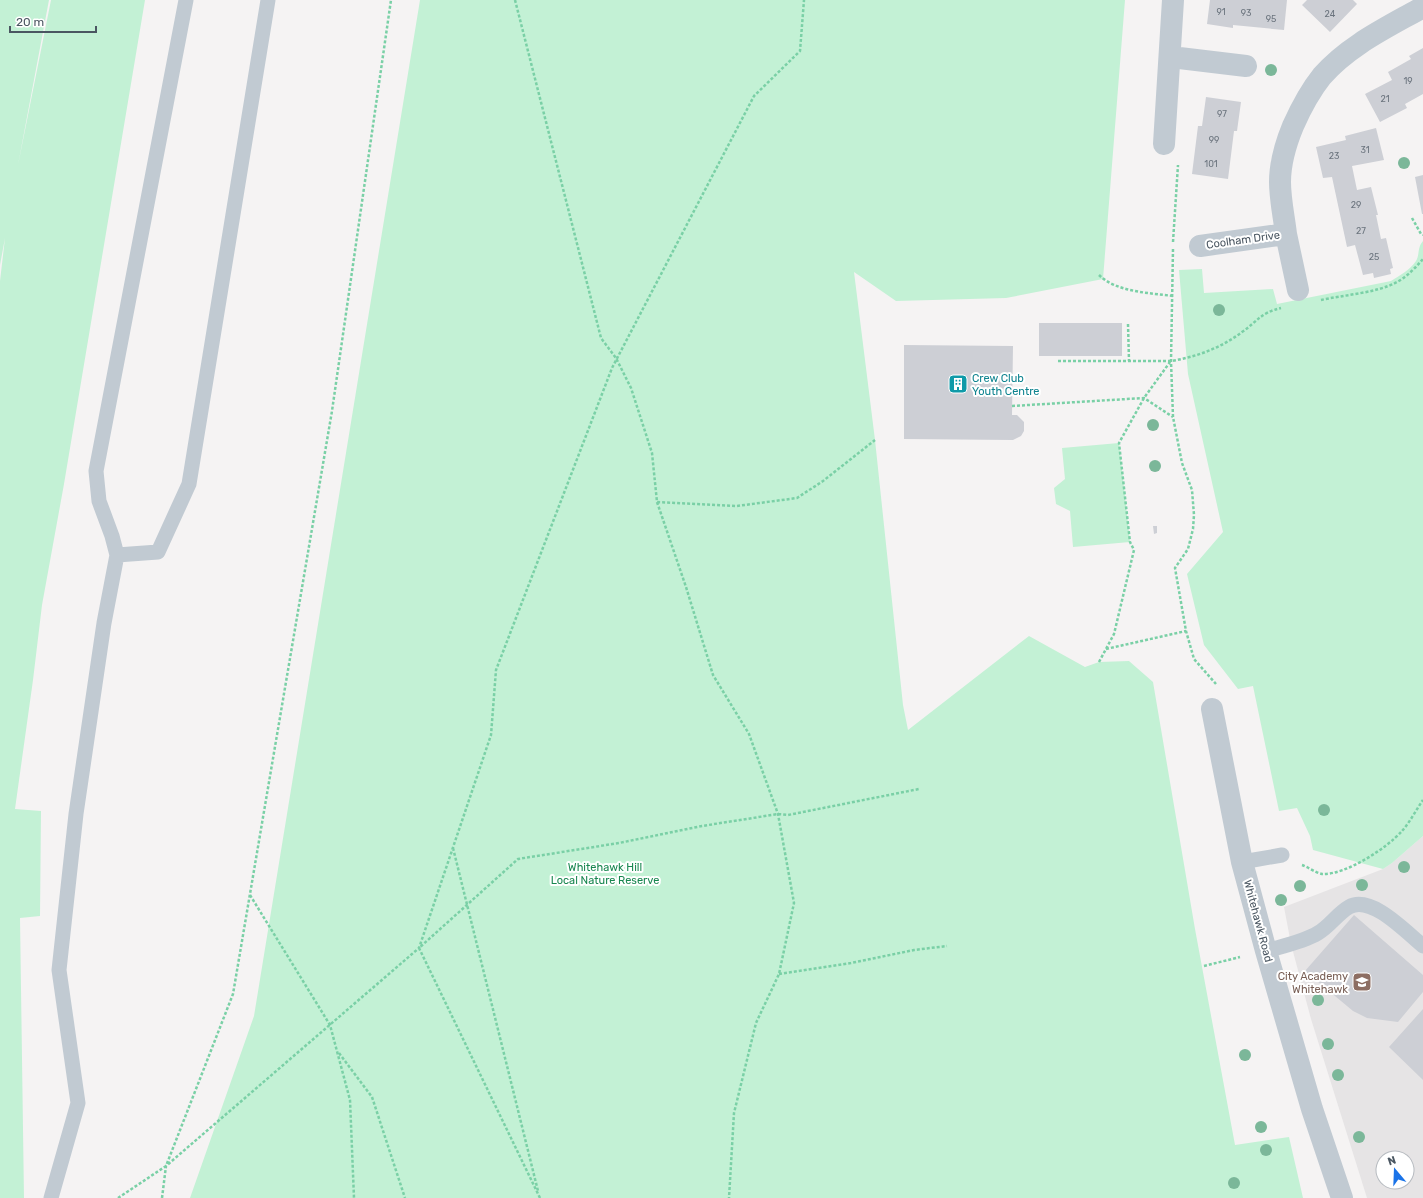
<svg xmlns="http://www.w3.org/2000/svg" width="1423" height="1198" viewBox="0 0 1423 1198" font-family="Rubik,sans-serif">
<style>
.education{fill:#e6e4e5;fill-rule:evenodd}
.green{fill:#c3f1d5}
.building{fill:#cdcfd5}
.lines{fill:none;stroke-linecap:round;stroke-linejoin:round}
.path{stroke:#7ad0a6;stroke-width:2.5;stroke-dasharray:3 2;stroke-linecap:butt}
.service{stroke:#c1cad2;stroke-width:15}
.minor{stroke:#c1cad2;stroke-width:22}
.tree{fill:#7bb799}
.labels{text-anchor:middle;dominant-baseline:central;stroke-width:4;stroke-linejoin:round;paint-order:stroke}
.number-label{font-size:9px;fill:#6b747e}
.street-label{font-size:11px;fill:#4a5661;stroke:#fff}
.culture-label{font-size:11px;fill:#0d838f;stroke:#fff;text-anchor:start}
.park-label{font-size:11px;fill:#17864f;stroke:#fff}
.education-label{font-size:11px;fill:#785e54;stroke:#fff;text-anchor:end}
</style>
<rect width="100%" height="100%" fill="#f5f3f3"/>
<path class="education" d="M1423,836v362h-56l-56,-179 -20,-75 -7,-37 99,-38 9,-6zM1383,1158h24v24h-24z"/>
<path class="green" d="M0,0h49l-31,165 33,-165h94l-81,484 -22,121 -9,75 -18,129 26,2 -1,105 -20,2 4,280h-24v-917l5,-43 -5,27z
M420,0h705l-22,279 -97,19 -110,3 -42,-29 21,168 28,265 5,25 121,-94 56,31 14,-5 30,-1 24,21 42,247 40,216 54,-8 14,61h-1113l64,-182z
M1423,241v595l-31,27 -9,6 -70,-19 -3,-14 -13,-28 -18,3 -26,-125 -15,3 -34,-44 -17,-71 36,-42 -35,-158 -9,-104 23,-1 2,24 69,-4 4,15 114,-23c8,-5 19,-11 25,-20 4,-7 1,-13 7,-20z
M1119,443l11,99 -57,5 -3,-36 -14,-7 -2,-16 11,-9 -3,-31z"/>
<path class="building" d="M1210,0h77l-3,30 -51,-5v3l-26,-4z
M1307,0h46l4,4 -27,28 -28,-27z
M1423,48v46l-18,10 2,4 -27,14 -15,-28 27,-14 -4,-8 23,-13 -2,-3z
M1206,97l35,5 -4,29h-3l-6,48 -36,-5 6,-48h4z
M1376,128l8,32 -32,6 5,24 14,-3 7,28h-2l5,24 5,-1 7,30 -3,1 1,5 -17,4 -1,-5 -10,2 -8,-30 -8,2 -15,-70 -9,1 -7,-31 30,-7 -1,-4z
M1423,175v39h-1l-7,-37z
M1039,323h83v33h-83z
M904,345l109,1 -1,69h5l7,7v9l-3,5 -8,4 -109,-1z
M1153,526h4v7l-3,1z
M1354,915l69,60v17l-25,30 -31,-4 -14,-7 -48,-40z
M1423,1009v71l-34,-33z"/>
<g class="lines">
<path class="path" d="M515,0l86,338 15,20 15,30 21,65 5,49 80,4 60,-8 26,-17 52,-41
M1412,218l9,16 2,1
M1173,242l5,-77
M1173,249l-2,112 2,56 9,46 10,27 2,25 -1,14 -5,20 -13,19 11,63 8,28 22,25
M1099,275c17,17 51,18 74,21
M1321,300c22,-5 55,-7 74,-17 11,-5 20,-15 28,-24
M1128,324l1,37
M1058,361h113c25,-4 50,-13 71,-29 16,-11 18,-19 39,-24
M1012,406l132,-8 29,19
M657,502l29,85 27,88 36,59 29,80 16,89 -15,71 -23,49 -22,90 -5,85
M1106,649l80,-18
M1099,662l15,-28 20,-84 -4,-8 -11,-99 25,-45 26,-36
M453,848l85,343
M1302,865c6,2 14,8 20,9 24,1 65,-26 80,-43 8,-9 14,-21 21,-31
M250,895l80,130 20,75 4,98
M1204,966l36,-9
M779,974l72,-11 63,-13 33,-4
M339,1053l33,44 33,101
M118,1198l48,-32 67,-172 99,-583 59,-411
M162,1198l4,-32 253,-218 72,-213 5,-65 116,-302 142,-272 46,-45 4,-51
M540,1198l-121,-250 99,-89 101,-16 83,-17 76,-12 10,1 131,-26"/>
<path class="service" d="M117,555l41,-3 31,-68 79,-484
M1242,862l40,-7
M1266,951c17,-5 37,-9 52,-18 12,-7 19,-19 31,-26 22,-13 58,26 74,39
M51,1198l27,-95 -19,-133 17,-156 28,-191 13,-68 -5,-19 -13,-35 -3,-30 90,-471"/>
<path class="minor" d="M1171,57l75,9
M1164,144l9,-144
M1286,234l12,56
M1200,246l86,-12c-2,-17 -6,-35 -6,-52 0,-19 6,-39 13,-56 8,-18 17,-35 29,-50 27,-31 66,-49 101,-69
M1212,709l30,153 24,89 46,158 30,89"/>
</g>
<g class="tree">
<circle cx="1271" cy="70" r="6"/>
<circle cx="1404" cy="163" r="6"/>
<circle cx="1219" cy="310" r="6"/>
<circle cx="1153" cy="425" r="6"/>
<circle cx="1155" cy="466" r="6"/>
<circle cx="1324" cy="810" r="6"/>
<circle cx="1404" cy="867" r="6"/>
<circle cx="1362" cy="885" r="6"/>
<circle cx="1300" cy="886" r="6"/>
<circle cx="1281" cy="900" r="6"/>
<circle cx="1318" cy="1000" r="6"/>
<circle cx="1328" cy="1044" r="6"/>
<circle cx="1245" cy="1055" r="6"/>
<circle cx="1338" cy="1075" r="6"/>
<circle cx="1261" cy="1127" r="6"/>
<circle cx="1359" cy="1137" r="6"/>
<circle cx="1266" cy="1150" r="6"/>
<circle cx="1234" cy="1183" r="6"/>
</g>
<defs>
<g id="building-square" transform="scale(1)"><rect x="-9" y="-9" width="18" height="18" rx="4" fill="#0f9aa8" stroke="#fff"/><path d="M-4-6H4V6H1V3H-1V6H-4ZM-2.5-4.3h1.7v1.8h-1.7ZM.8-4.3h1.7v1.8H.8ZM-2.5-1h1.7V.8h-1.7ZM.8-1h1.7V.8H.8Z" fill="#fff"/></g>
<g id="school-square" transform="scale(1)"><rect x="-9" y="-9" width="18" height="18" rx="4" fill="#8d6e63" stroke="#fff"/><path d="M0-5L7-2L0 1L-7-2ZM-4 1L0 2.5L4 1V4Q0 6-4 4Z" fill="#fff"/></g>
</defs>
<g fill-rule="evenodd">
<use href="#building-square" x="958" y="384"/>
<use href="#school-square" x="1362" y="982"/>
</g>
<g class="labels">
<g class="number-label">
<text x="1221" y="12">91</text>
<text x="1246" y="13">93</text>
<text x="1330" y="14">24</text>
<text x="1271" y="19">95</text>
<text x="1408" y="81">19</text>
<text x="1385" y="99">21</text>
<text x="1222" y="114">97</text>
<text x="1214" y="140">99</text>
<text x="1365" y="150">31</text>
<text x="1334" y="156">23</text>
<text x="1211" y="164">101</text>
<text x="1356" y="205">29</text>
<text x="1361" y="231">27</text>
<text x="1374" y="257">25</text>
</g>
<g class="street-label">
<text transform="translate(1243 240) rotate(-8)">Coolham Drive</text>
<text transform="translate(1258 921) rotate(75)">Whitehawk Road</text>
</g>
<g class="culture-label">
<text x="972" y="378">Crew Club<tspan x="972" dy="13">Youth Centre</tspan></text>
</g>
<g class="park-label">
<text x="605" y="867">Whitehawk Hill<tspan x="605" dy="13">Local Nature Reserve</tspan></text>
</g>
<g class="education-label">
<text x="1348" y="976">City Academy<tspan x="1348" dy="13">Whitehawk</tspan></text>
</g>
</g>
<g transform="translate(1395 1170) rotate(341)"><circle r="19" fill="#ffffff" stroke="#b7bbc0"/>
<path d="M0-3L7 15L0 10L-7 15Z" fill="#1a73e8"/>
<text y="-6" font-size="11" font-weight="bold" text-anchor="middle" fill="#4a5661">N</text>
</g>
<path d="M10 26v6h86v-6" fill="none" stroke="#4a5661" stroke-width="2"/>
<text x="16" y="26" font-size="12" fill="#4a5661" stroke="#ffffff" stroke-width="3" paint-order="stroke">20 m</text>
</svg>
